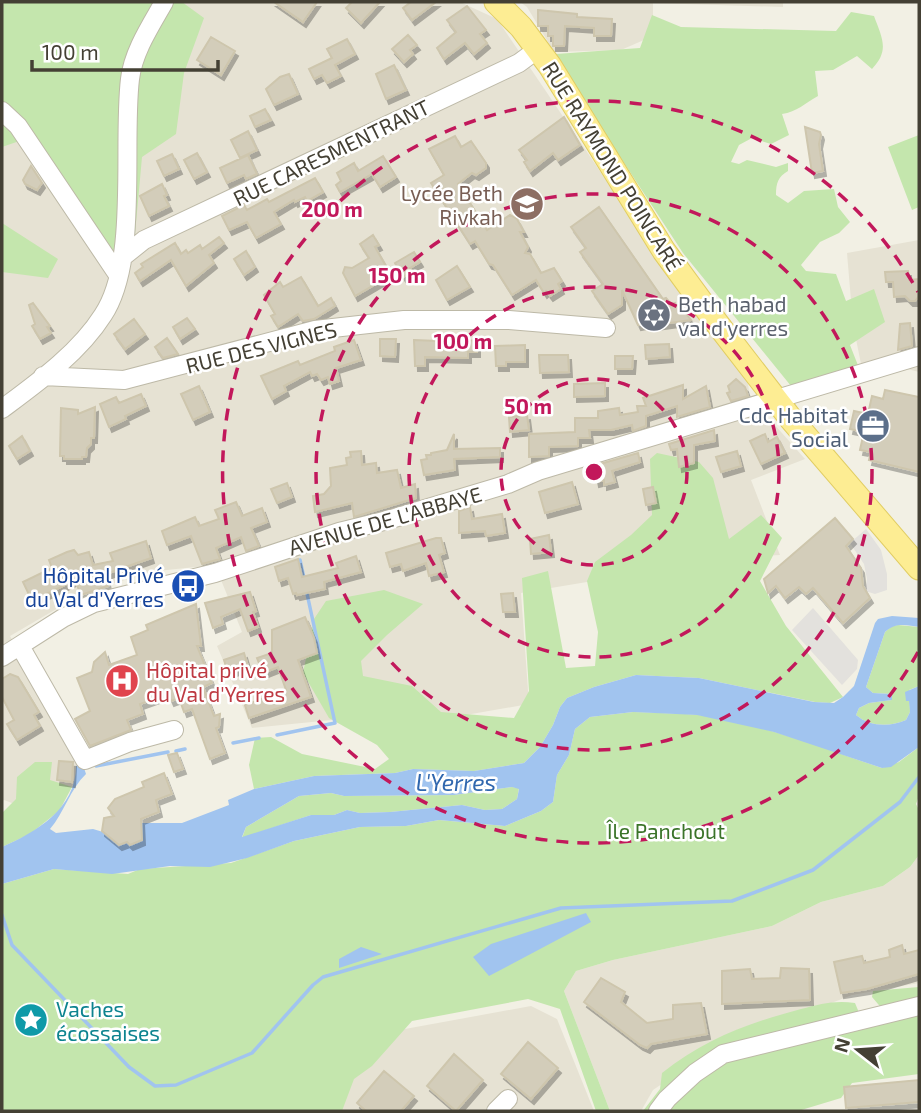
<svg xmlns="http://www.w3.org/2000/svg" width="921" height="1113" viewBox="0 0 921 1113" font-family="'Exo 2',sans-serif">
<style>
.residential{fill:#e6e2d3}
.green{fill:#c4e6ad}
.parking{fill:#e3e1dd}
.water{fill:#a1c4ef;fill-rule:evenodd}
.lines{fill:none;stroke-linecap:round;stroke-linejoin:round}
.stream{stroke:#a1c4ef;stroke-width:3.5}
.building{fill:#d3cdba;stroke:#cec6ad;stroke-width:2;filter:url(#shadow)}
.minor-casing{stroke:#bdb9a7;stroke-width:20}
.major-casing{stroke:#e1cd63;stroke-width:25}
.minor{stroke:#fff;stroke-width:18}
.major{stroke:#fded93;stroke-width:23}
.ring{fill:none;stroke:#c2185b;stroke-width:3.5;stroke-dasharray:12 9}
.labels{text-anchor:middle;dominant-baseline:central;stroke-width:5;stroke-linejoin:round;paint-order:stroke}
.street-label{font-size:21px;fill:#444034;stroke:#fff}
.education-label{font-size:21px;fill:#785e54;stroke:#fff;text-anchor:end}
.worship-label{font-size:21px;fill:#5b616d;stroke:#fff;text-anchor:start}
.service-label{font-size:21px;fill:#4e5e75;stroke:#fff;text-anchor:end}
.transit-label{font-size:21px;fill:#164399;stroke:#fff;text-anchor:end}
.health-label{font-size:21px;fill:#be3a42;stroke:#fff;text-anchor:start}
.park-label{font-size:21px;fill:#3b7429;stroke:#fff}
.culture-label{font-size:21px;fill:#0d838f;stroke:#fff;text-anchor:start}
.water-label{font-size:23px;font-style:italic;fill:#3067ae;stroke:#fff}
.centre{fill:#c2185b;stroke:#fff;stroke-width:3.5}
.ring-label{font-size:21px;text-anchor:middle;font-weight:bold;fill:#c2185b;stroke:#fff;stroke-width:5;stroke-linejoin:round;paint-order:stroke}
</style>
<defs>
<filter id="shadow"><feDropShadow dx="3" dy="5" stdDeviation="0" flood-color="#0004"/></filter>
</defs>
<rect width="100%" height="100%" fill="#f2f0e4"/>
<path class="residential" d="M171,2h289l37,17 132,195 119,169 2,18 7,18 17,5 31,35 -54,21 29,75 -49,3 -210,35 8,111 -69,12 -128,4 -80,8 -35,-82 25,-14 -27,-67 -58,6 -68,19 -79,46 72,130 -21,42h-36l-21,-8 -2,1v-669z
M520,2h263v5l-130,-4v33l-32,14 -67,2 -27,-45z
M919,240v132l-39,-10 -19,2 -8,-40 -6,-71z
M919,855v128l-67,12 -139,54 -60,41 -12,21h-31l-46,-120 12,-20 37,-11 159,-34 49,-24 62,-16 27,-19z
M531,1006l26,13 37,92h-267l45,-76z"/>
<path class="green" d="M2,2h180l22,16 -20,55 -8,61 -34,23 -7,77 -18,17 -10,4 -76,-118 -29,10z
M851,12l23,4c8,22 16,34 -2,53l-15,-13 -24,14 -18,1 3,25c-13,7 -21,16 -36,18l7,21 -18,9 -19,-6 -13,7 -8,17 8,2 8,-4 29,7 12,-4v8c-10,6 -12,12 -12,24l12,8 16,-12 30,-2 4,18 12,15 -11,11 -19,9 -19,23 5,6 30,3 10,27 28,-12 11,33 -35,23 9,23 -68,18 -108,-133 -112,-171 -15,-28 84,-6 12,-33 29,12 155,4z
M919,135v72l-7,3 -24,-63z
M2,223l56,36 -10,19 -46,-6z
M657,453l42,9 14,16 16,61 32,-24 21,23 -22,43 26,45 57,71 -13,6 -15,-1 -116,-24 -63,-3 -42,12 -27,11 -7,9 -7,18 -13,22 -16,16 -50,8 -61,-2 -18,4 -81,3 -60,13 -5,-24 6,-27 16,-1 31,17 73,15 14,-10 -12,-14 -48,-27 -26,-45 11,-54 12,-18 58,-11 39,14 -36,31 -26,26 2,15 49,10 29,26 73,6 15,-27 -7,-113 26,-7 18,97 29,-2 3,-34 -11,-51 8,-19 36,-27 21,-20 -2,-56z
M898,625l21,2v59l-10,4 1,22 -4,8c-16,7 -36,7 -50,-5l3,-7 10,-5 23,-3v-6l-19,-1 -7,-6 19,-55 7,-6z
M633,712c22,1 44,1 66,3 62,8 123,33 183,53l17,-6 20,-15v49l-3,8 3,6v45l-9,12 -27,19 -62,16 -49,24 -159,34 -37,11 -12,20 46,120h-14l-36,-102 -32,-10 -116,22 -40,45 -18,13 -12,32h-340v-227l52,-15 74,5 12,-5 91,-6 63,-22 66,-14 46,-1 33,-6 66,6 36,-15 12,-9 4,-27 12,-20 6,-26 15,-12z
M35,762h17l-2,18 22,7 -13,24 -29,23 -28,13v-34l14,-14 1,-22z
M512,787l7,1 -2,11 -15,10 -17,1 -23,-5 -72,7 -30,1 -13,-3 -13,5h-23l-69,23 4,-11 53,-31 32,-3 13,3 110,-1z
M919,987v87l-67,9 -11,15 -43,13h-155l17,-22 2,-16c43,-34 86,-50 139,-64 19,-5 34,-9 54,-6l5,12 24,-4 -12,-14 1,-6z"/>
<path class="parking" d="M866,529l15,21 6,24v16l-12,4 -10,-3 2,-12 -3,-15 -14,-21z
M813,608l45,52 -1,9 -15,16 -50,-55z"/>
<path class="water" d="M892,616l27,2v9c-12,-2 -24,-5 -34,5l-19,55 7,6 19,1v6l-23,3 -10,5 -3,7c14,12 34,12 50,5l4,-8 -1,-11h-3l-1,-9 14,-6v61l-28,20 -9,1 -108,-36 -77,-17 -64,-3 -43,5 -15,12 -6,26 -12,20 -4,27 -12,9 -36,15 -66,-6 -33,6 -46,1 -66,14 -47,17 -37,9 -40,-1 -58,8 -58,-5 -52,15v-37c34,-15 74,-38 74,-81l6,-4 4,12c-16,15 -22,39 -36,55l6,4 37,-4 10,3 27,-9h52l47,-18 -1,-5 26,-11 60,-13 81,-3 18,-4 61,2 50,-8 16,-16 13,-22 7,-18 7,-9 27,-11 42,-12 63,3 115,24 20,1 9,-6 11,-11 21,-63 3,-4zM512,787l7,2 -2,10 -15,10 -17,1 -23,-5 -72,7 -30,1 -13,-3 -13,5h-23l-69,22 4,-10 53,-31 32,-3 13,3 110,-1z
M586,913l5,9 -102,54 -16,-19 18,-13z
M361,947l21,7 -43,14v-9z"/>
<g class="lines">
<path class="stream" d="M300,560l4,18
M277,735l58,-12 -29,-134
M233,743l26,-5
M176,751l9,-2
M96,766l72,-14
M2,915l10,30 117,122 26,19 21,-1 76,-32 61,-68 10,-8 238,-69 171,-7 81,-31 87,-68 19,-25"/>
</g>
<path class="building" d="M274,2h43l-14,20z
M352,2h28l-19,21 -15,-15z
M411,2h25l-24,18 -9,-12z
M467,6l19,24 -6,4 7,9 -13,11 -9,-11 -21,16 -7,-11 19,-16 -9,-12z
M538,10l39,4v3l35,2 -1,17h-17v-8l-29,-2 -1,20h-11v-10h-5v-10h-10z
M408,35l9,10 -7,5 3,4 -9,8 -12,-13z
M211,37l24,14 -14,24 -24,-15z
M347,39l8,15 -20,11 6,11 -14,7 -5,-8 -8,4 -5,-10 23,-11 -5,-9z
M394,65l12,25 -20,9 -10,-25z
M289,74l9,20 -24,11 -8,-16 14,-12z
M265,109l6,11 -16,7 -5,-11z
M564,117l16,28 -22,15 -5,-7 -23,18 -6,-9 3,-2 -8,-10z
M805,127l15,5 1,3 -2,9 4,27 -11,2z
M248,131l9,19 -17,8 -9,-18z
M455,136l6,11 10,-6 15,22v5l-10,7 -4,-2 -14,11 29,46 23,-15 7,4 7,13h-4l8,15 -3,6 5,1 11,19 13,-5 8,13 -4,3 3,5 -11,7 -4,-5 -2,2 -8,-13 -24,15 -19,-30 -4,-1 -14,-23 -5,3 -39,-61 13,-8 -15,-26z
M197,153l10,19 -13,7 -10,-19z
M172,154l7,15 -15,7 -7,-15z
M248,155l9,19 -11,5 -2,-4 -17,8 -7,-15z
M383,156l13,21 -16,10 -8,-13 -32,18 -4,-7 5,-4 -4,-8 17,-10 4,8z
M31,166l11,17 -5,7 -12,-6 -2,-4z
M315,178l8,14 -16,9 -2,-4 -10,5 -1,-2 -20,12 7,12 -25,14 -9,-16 -18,8 -7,-14 22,-11 3,5 20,-11 2,3z
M162,184l5,11 -3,1 5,10 -20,10 -9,-20z
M599,207l64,92 3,-1 5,6 4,-1 1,3 3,-1 12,15 -36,5 -1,-3 -16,3 -16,-35v15l-14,9 -16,-23 11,-7 -23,-32 6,-4 -15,-21z
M373,235l6,10 -4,2 16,28 -36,21 -12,-23 2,-6 7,1 17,-10 -9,-14z
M219,237l5,6 -15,12 5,8 -28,23 -15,-26 -31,21 -5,-8 8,-6 -2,-3 34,-21 6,11 5,-4 2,3 12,-8 2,4z
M246,251l9,16 -11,8 -10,-16z
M414,252l6,10 -10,6 2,3 -9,6 -8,-14z
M457,266l13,21 -23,13 -11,-20z
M908,271l1,9 10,-1v17l-4,5h-5l-5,-5 -11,1 -1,-15h-7l-1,-10z
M301,277l17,29 13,-8 4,8 -21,13 -11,2 -5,-7 -20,13 -7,-11 4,-2 -11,-19 16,-13 3,5z
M33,303l17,23 -3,1 4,6 -11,6 -8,-13 3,-2 -6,-19z
M187,318l8,11 -15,10 -7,-12z
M134,319l11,15 -20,15 -11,-15z
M910,323l2,23 -14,4 2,-26z
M167,338l11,16 -15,4 -8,-11z
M380,339h16l-1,18 -15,-1z
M354,340l7,20 -25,8 3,13 -9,3 -2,-7 -7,3 -4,-6 -5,2 -2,-4 -26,14 2,5 -14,8 -11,-23 37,-15 2,4 35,-14 -1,-4z
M414,340l23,1v2l40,-3v12h-9v6l-43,-1v9h-10z
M669,344l1,13 -24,2 -1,-14z
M525,345v17h-19v4h-10l-1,-20z
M539,355h29l1,17 -29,1z
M615,356h18l-1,13h-17z
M736,379l9,8 3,9 -17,5 -4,-8 3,-1 -2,-6z
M605,383v13l-31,1v-13z
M683,385v14l23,-13 4,21 -33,10v-11l-31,10v10l-13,5 -1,-6 -21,5h-22l1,8h-12v8l-29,1v9l-20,1v-23l46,-2v-14h23v-7l21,-3 1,7 18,-3 -1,-6h9l-3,-8z
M199,386l11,26 -17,8 -12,-26z
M885,390l34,7v75l-50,-12 2,-8 -11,-2 4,-18 -14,-3 4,-18 14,3 4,-18 11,3z
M141,394l5,12 -21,10 1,3 -17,8 -9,-23 16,-7 3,6z
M95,407l-1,31h-3v6l-4,4 -1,9h-4v2h-18v-3h-4l1,-48 17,2v4z
M527,415l2,15 -19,2 -1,-15z
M714,430l1,11 -21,4v18l-15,4 -2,-18 -6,1 -2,-6z
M454,434v15l46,-1v9l-46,2 1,11 -31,5 -3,-15 6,-1 -1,-4h5v-2l16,-3z
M765,434l3,8 9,-5 8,16 -24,11 -11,-23z
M22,436l8,15 -13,8 -8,-13z
M361,451l1,14 14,-2 1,10 20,-3 4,18 14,-4 1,14 -62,19 -2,-14 -37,9 -2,-16 11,-2 7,-8 -1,-18 17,-3 -1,-7 5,-1 -1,-5z
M737,451l4,15 -20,6 -5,-15z
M638,453l2,9 -28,9 3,11 -11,3v-5l-8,2 -3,-16z
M572,482l6,22 -33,9 -6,-21z
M287,483l5,14 -15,6 -6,-14z
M653,487l3,16 -10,2 -3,-16z
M236,502l6,14 20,-8 5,14 -16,6 8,18 -13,5 -5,-14 -25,11 4,11 -18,5 -11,-28 -24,9 -5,-14 33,-14 4,9 20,-7 -4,-9z
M470,507l2,12 30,-5 3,19 -19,3 -1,-5 -26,2v-22z
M835,518l18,21 -7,7 15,22 2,18 7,12 -27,25 -30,-35 -7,6 -7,-7 -14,11 -9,-12 -8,7 -4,-14z
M549,535l2,17 -20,2 -1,-15z
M436,538h5l4,15 -6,2 5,17 -15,4 -3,-13 -23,8 -2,-7 -11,3 -4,-14z
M146,541l5,17 -45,16 2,12 -27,9 -6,-15 -43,21 -9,-19 29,-14 -3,-8 18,-8 7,-2 4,5 11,-3 4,13 20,-4 -3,-8z
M356,556l5,16 -37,10 1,7 -28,6 -1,-2 -3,1 -5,-16 -9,3 -4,-14 23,-8 4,18 36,-9 -2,-5z
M250,592l6,19 -3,1 5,15 -10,4 -8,-22 -19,8 2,7 -10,4 -8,-25z
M513,593l2,19h-12l-2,-18z
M196,604l5,42h-4l15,37 -9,4 11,29 6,-2 -1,13 -3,1 9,25 -15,6 -18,-50 -8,3 -5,-14 -8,3 -3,-7 -28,10 3,10 -16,6 4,10 -41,16 -15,-27 15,-8 -13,-33 15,-6 2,-10 11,-10 4,13 28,-10 -6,-18 17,-7 -2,-5z
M305,617l9,21 3,15 -19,7 13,37 -62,21 -4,-13 41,-15 -8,-23 -15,6 -6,-15 15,-5v-23z
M244,653l4,13 -20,7 -4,-13z
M10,674l8,3 21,35 -5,3 6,11 -23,14 -10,-16 7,-4 -12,-23v-18z
M177,753l6,16 -9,3 -6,-17z
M59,761l14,1 -1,20 -15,-2z
M164,773l8,21 -16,6 3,12 -18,7 1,21 -12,5 -3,-3 -8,3 -17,-14 2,-13 10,-2 -6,-8 7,-9 29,-12 -2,-5z
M902,945l2,9 15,-4v24l-52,15 -26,4 -7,-31 28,-6 2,7 26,-6 -1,-7z
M781,968l28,1 1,31 -88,4v-33l28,-2 2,10 28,-1z
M601,978l24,14 -4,10 26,21 26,-4v-14l28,-2 6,31 -56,10 -4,4 -7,-3 -56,-43z
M528,1042l30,26 -27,31 -30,-25z
M454,1054l29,26 -27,31 -29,-25z
M384,1071l30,25 -13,15h-35l-9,-8z
M919,1080v22l-73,6 -2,-21z"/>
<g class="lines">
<g class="minor-casing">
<path id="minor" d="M2,111l16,15 100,149
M124,256l20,-16 375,-177 19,-14
M43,376l81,4 191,-50 89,-10h105l97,8
M2,409c35,-26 77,-56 101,-94 36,-54 19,-170 27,-236 3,-27 21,-54 34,-77
M20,646l65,114 45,-18 44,-12
M2,657l61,-39 31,-15 121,-30 124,-41 49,-12 120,-36 30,-13 381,-115
M496,1111l12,-12
M658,1111l9,-12 28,-26 28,-19 196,-48"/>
</g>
<g class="major-casing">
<path id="major" d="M496,2l25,25 29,39 114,185 52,71 75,97 128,149"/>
</g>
<use href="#minor" class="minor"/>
<use href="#major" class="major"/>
</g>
<g class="ring">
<circle cx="594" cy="472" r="93"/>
<circle cx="594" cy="472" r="185"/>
<circle cx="594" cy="472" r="278"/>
<path d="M918 652A371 371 0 1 1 918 292"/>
</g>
<defs>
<g id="school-disc" transform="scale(1.75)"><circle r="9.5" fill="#8d6e63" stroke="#fff"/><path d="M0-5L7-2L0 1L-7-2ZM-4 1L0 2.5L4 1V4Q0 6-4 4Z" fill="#fff"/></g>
<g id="synagogue-disc" transform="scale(1.75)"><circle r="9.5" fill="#6b7280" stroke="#fff"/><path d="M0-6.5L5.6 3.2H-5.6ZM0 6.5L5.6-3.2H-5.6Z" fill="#fff"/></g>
<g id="office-disc" transform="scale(1.75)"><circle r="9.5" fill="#5c6f8a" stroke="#fff"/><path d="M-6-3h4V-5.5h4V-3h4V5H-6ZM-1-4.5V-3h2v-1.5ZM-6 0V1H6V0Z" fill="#fff"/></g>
<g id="bus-disc" transform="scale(1.75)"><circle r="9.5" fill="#1a4fb4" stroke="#fff"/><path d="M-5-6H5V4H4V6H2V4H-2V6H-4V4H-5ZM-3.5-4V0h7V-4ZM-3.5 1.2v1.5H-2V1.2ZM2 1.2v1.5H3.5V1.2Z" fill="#fff"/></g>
<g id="hospital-disc" transform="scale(1.75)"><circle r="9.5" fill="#e0444e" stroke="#fff"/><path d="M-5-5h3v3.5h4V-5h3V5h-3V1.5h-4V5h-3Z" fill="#fff"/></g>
<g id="sight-disc" transform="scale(1.75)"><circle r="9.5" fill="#0f9aa8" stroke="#fff"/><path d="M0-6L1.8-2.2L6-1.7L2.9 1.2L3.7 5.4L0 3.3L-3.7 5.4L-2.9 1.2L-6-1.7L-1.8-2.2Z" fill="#fff"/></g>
</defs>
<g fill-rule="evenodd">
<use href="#school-disc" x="527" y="204"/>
<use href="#synagogue-disc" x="654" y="315"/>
<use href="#office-disc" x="873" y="426"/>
<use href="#bus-disc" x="188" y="586"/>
<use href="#hospital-disc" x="122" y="681"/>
<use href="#sight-disc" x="31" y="1020"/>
</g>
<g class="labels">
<g class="street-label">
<text transform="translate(331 152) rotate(-26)">RUE CARESMENTRANT</text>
<text transform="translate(613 166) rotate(58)">RUE RAYMOND POINCARÉ</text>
<text transform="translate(261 347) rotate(-14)">RUE DES VIGNES</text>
<text transform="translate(385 520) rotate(-16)">AVENUE DE L'ABBAYE</text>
</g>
<g class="education-label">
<text x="503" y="192">Lycée Beth<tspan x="503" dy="24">Rivkah</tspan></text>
</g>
<g class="worship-label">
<text x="678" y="303">Beth habad<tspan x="678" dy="24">val d'yerres</tspan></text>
</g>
<g class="service-label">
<text x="848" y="414">Cdc Habitat<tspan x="848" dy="24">Social</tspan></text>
</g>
<g class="transit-label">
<text x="164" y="574">Hôpital Privé<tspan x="164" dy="24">du Val d'Yerres</tspan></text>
</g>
<g class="health-label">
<text x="146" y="669">Hôpital privé<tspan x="146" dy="24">du Val d'Yerres</tspan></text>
</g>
<g class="park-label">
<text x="666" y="830">Île Panchout</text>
</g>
<g class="culture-label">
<text x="56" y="1008">Vaches<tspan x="56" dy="24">écossaises</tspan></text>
</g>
<g class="water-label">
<text x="456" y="782">L'Yerres</text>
</g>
</g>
<circle cx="594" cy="472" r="10" class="centre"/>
<g class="ring-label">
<text x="332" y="217">200 m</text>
<text x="397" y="283">150 m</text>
<text x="463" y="349">100 m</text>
<text x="528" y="414">50 m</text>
</g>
<rect width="921" height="1113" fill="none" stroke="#444034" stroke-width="7"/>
<g transform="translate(858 1050) rotate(287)" stroke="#ffffff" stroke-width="5" paint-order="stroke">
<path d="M0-5L12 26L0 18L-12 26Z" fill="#444034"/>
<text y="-10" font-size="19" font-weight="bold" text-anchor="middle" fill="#444034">N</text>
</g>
<path d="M32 60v10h186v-10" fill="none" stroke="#444034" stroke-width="3.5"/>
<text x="42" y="60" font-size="21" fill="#444034" stroke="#ffffff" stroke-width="5" paint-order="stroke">100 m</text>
</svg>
